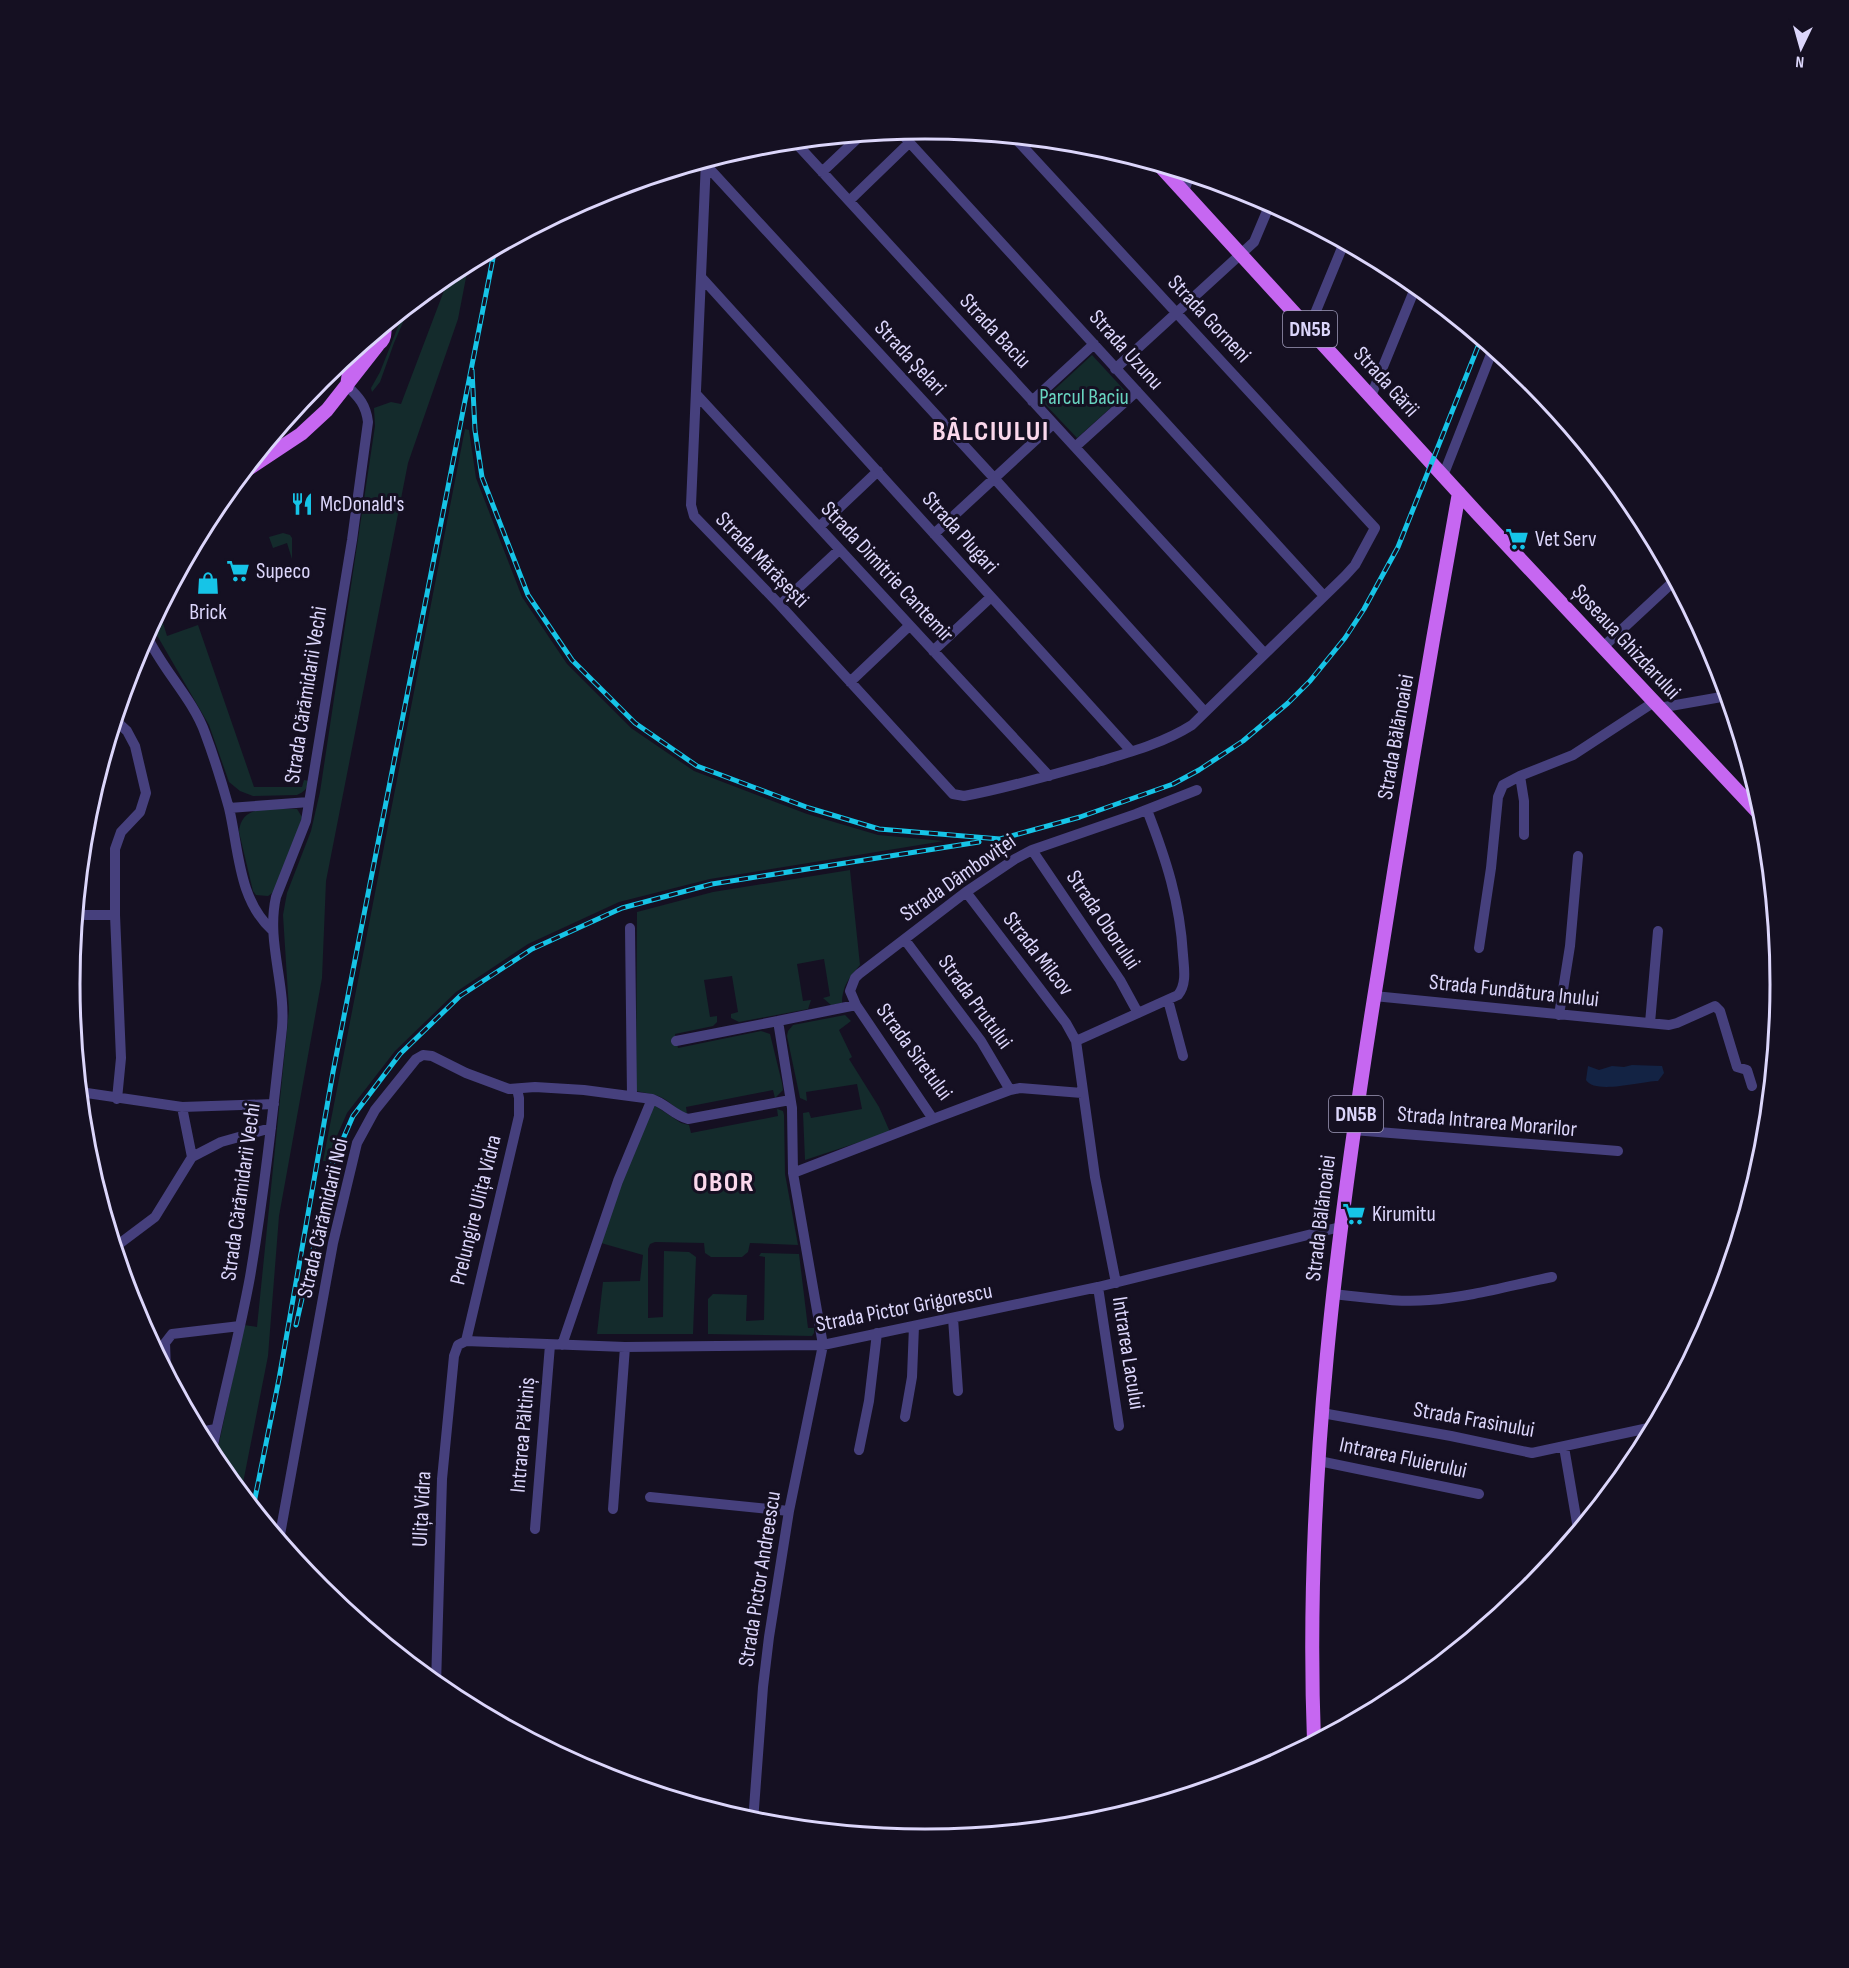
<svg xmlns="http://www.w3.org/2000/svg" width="1849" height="1968" viewBox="0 0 1849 1968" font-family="'Sofia Sans Condensed',sans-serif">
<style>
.green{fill:#142b2c}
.water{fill:#132344}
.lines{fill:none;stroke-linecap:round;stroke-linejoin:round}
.minor{stroke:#46407d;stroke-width:10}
.major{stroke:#c667f1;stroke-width:14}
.rail-casing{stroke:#16c4e7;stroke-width:5}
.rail{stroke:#151022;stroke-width:3;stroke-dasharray:9;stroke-linecap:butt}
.labels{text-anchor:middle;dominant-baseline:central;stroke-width:6;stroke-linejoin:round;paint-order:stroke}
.shield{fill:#151022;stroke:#a09bba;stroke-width:1.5}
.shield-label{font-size:21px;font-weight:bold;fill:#dcd6fb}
.street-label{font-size:22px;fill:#dcd6fb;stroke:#151022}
.park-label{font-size:22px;fill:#68d4c0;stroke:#151022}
.poi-label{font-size:22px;fill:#dcd6fb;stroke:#151022;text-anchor:start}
.district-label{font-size:28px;font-weight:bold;letter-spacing:1.5px;fill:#fbd8ec;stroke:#151022}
.rim{fill:none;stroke:#dcd6fb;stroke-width:3}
</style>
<rect width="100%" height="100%" fill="#151022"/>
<path class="green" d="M469,262l-11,57 -50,144 -82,418 -4,97 -43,238 -11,140 -27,137 -26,-31 29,-137 13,2 32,-317 -6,-95 4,-22 24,-62 9,-39 55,-366 -1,-18 17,-6 10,2 44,-116 -11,-3 15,-13z
M411,304l-17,39 -14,39 -8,10 -1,-4 9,-16 25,-63z
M1092,355l35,38 -50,45 -35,-37z
M465,429l4,1 7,48 46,119 45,67 64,64 63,43 113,43 71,21 66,6 -234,38 -91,23 -91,42 -72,48 -61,59 -48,62 -21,48h-3z
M283,533l7,2 2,3v21l-5,-16 -14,5 -4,-11z
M159,610l8,26 31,-11 56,162h48l2,-7 5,1c-2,8 -5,11 -12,14l-44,1 -13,-5 -11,-9 -20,-57 -58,-100z
M292,809h5l5,8 -8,26 -19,48 -7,5 -12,-1 -3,-4 -14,-59c2,-28 32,-23 53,-23z
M850,870l10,95c-11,12 -18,22 -18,38l-11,2 -8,-7 7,-2 -6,-37 -27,5 6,37 8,-1 -3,9 -69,13 -8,-4v-4l7,-2 -6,-36 -28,4 6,37 7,-1v6l-4,4 -38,8 3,14 83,-17 9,3 12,49 1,7 -8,8 -2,-8 -87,17 1,7c-9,-4 -14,-9 -21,-14 -9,-6 -20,-7 -30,-9l1,-179 76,-20z
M845,1015l6,6 -12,9 13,27 -3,2 30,48 11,25 -85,28 -2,-47 6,-1 2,6 51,-9 -5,-25 -51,8 1,9 -7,-3 -13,-62 1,-5 5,-6z
M654,1105l27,18 8,2 2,8 87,-17 -1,-7 6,2 1,4 1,59 13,71 -48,-2 -2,9 -6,5h-31l-6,-4 -1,-10 -49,-1 -5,2 -2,5v69l15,-1 1,-66 25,1 7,5 -3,77h-96l6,-52 37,-1 3,-26 -42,-12 21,-62z
M761,1253l38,1 9,74h6v5l-2,3 -104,-2v-35l5,-5 34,1 -1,26 18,-1 1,-63 -6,-1z"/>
<path class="water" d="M1632,1065l30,1 2,7 -6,8c-17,0 -63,14 -72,-1l2,-14 11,4 13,-4 12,1z"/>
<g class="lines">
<path class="minor" d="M899,131l425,465
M794,141l470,512
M706,161l-15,344 3,11 86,89 173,189 11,2c44,-8 87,-21 130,-33 33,-10 68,-19 98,-38l153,-149 10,-11 20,-37 -361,-391
M706,165l288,313 211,234
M822,172l39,-37
M1184,191l6,-16
M849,201l60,-58
M702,278l429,473
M1309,328l35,-85
M1115,369l139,-127 16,-38
M696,394l353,382
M1371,396l45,-110
M1032,401l62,-57
M1075,447l62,-56
M1443,476l50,-127
M819,527l59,-56
M934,534l119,-110
M780,605l59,-55
M146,634c15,34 47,65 59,99 9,24 17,50 24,75 10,42 9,92 44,123
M1602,648l72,-67
M933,651l58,-54
M850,682l59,-56
M1659,708l68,-12
M115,720l12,11 8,15 11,47 -6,19 -19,20 -6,17v66l6,143 -4,41
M1520,776l4,25v34
M229,808l80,-6
M1032,850l88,130 18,33
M966,892l100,131 10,18 19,136 21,106
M76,915h39
M630,928l2,167
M905,940l76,101 29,49
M1479,948l12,-80 7,-71 5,-12 17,-9 53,-21 81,-53
M1374,996l295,29 8,-2 38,-17 5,5 17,56 10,3 5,16
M1168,1000l15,56
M856,1005l77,114 77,-29 10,-2 62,5
M1559,1015l11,-69 8,-90
M778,1021l78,-16 -6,-14 5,-13 4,-4 107,-82 49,-33 17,-9 104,-36 61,-24
M1650,1023l8,-92
M676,1041l102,-20 14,87 1,65 30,172 -34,166 -20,126 -6,50 -10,135
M1076,1041l102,-46c9,-11 6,-27 5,-40 -3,-53 -17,-96 -36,-145
M80,1092l102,15 92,-3
M182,1107l10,50
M1353,1130l265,21
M793,1173l140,-54
M115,1247l40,-30 37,-60 29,-15 50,-14
M1098,1287l21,139
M1332,1294c32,3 65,9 97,6 42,-3 83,-15 123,-23
M953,1318l5,73
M466,1341l159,6 198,-2 275,-58 242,-60
M466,1341l53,-225v-18l-2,-9
M562,1345l56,-164 34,-82
M166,1370l-1,-27 7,-9 68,-8
M1322,1413l129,23 81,17 121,-26
M905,1417l7,-40 2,-51
M199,1432l17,-3
M1564,1447l14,82
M859,1450l10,-49 8,-68
M211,1455c12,-59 28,-118 39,-178 14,-82 23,-166 32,-249 4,-44 -16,-87 -6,-131l30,-76 46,-281 16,-118c-2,-17 -9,-25 -21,-36
M1319,1461l160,33
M650,1497l139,14
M613,1509l12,-162
M535,1529l15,-184
M279,1540l54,-297 24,-100 18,-33 41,-51 7,-4 9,1 34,17 43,16 26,-2 49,3 68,9c14,5 22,16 36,20l102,-19
M436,1685l6,-206 12,-123 4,-11 8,-4"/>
<path class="major" d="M1160,166l317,347 287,306
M361,345c14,6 26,-3 23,-19
M347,386l5,-33
M242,473l59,-39 26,-24 51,-65
M1314,1741c-10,-258 23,-514 64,-768 25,-160 52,-320 81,-480"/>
<g class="rail-casing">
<path id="rail" d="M472,370l3,60 7,47 46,118 44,65 63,63 62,43 112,42 70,21 121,10 80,-22 93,-33 26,-14 44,-29 45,-38 22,-22 35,-43 19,-29 34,-62 83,-208
M296,1325l37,-163 20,-46 47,-62 60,-58 72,-47 90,-41 90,-24 267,-42
M253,1508l26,-129 54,-307 162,-824"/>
</g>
<use href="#rail" class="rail"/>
</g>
<defs>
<g id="restaurant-bare" transform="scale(1.8)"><path d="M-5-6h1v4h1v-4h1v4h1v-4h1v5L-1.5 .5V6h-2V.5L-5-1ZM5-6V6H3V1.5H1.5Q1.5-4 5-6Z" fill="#16c4e7" stroke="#151022" stroke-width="2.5" paint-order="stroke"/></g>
<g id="supermarket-bare" transform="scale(1.8)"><path d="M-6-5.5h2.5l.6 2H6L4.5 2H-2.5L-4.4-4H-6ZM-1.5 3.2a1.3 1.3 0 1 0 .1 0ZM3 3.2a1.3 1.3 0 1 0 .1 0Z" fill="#16c4e7" stroke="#151022" stroke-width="2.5" paint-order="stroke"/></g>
<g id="shop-bare" transform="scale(1.8)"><path d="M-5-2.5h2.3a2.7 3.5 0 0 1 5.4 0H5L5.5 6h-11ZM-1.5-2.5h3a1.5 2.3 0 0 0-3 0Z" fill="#16c4e7" stroke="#151022" stroke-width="2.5" paint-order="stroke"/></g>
</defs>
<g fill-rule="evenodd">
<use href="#restaurant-bare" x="302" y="504"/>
<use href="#supermarket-bare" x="1517" y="539"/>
<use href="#supermarket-bare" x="238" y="571"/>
<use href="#shop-bare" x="208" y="583"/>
<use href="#supermarket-bare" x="1354" y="1214"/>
</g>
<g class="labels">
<g class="shield">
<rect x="1283" y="311" width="54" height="36" rx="4.5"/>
<rect x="1329" y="1096" width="54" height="36" rx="4.5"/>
</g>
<g class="shield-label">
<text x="1310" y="329">DN5B</text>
<text x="1356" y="1114">DN5B</text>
</g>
<g class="street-label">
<text transform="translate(1209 319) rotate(47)">Strada Gorneni</text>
<text transform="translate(995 331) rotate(47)">Strada Baciu</text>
<text transform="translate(1126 350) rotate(48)">Strada Uzunu</text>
<text transform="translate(910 358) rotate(47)">Strada Șelari</text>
<text transform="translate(1386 382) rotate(48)">Strada Gării</text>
<text transform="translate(960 533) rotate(48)">Strada Plugari</text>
<text transform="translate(762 560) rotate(46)">Strada Mărășești</text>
<text transform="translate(887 572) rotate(47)">Strada Dimitrie Cantemir</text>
<text transform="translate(1626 642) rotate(47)">Șoseaua Ghizdarului</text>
<text transform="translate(306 695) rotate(-81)">Strada Cărămidarii Vechi</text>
<text transform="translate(1396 737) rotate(-80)">Strada Bălănoaiei</text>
<text transform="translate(958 878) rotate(-35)">Strada Dâmboviței</text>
<text transform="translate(1103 920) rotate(56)">Strada Oborului</text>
<text transform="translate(1038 954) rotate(52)">Strada Milcov</text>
<text transform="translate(1514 991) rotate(6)">Strada Fundătura Inului</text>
<text transform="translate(975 1002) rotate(54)">Strada Prutului</text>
<text transform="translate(914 1052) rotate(54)">Strada Siretului</text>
<text transform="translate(1487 1122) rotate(5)">Strada Intrarea Morarilor</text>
<text transform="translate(241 1192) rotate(-82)">Strada Cărămidarii Vechi</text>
<text transform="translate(476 1210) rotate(-76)">Prelungire Ulița Vidra</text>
<text transform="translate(323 1218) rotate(-77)">Strada Cărămidarii Noi</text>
<text transform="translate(1321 1218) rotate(-83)">Strada Bălănoaiei</text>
<text transform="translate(904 1308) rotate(-11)">Strada Pictor Grigorescu</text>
<text transform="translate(1128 1353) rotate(81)">Intrarea Lacului</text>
<text transform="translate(1474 1420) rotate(10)">Strada Frasinului</text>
<text transform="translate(523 1435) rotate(-85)">Intrarea Păltiniș</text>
<text transform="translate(1403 1458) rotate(12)">Intrarea Fluierului</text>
<text transform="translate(422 1509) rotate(-87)">Ulița Vidra</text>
<text transform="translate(760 1579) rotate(-81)">Strada Pictor Andreescu</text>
</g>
<g class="park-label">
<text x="1084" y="397">Parcul Baciu</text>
</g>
<g class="poi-label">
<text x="320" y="504">McDonald's</text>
<text x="1535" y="539">Vet Serv</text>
<text x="256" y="571">Supeco</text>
<text x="208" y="612" text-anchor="middle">Brick</text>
<text x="1372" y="1214">Kirumitu</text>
</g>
<g class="district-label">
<text x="991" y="431">BÂLCIULUI</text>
<text x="724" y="1182">OBOR</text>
</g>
</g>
<path d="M0 0H1849V1968H0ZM80 984a845 845 0 1 1 1690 0a845 845 0 1 1-1690 0Z" fill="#151022" fill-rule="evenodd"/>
<path class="rim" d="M80 984a845 845 0 1 1 1690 0a845 845 0 1 1-1690 0Z"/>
<g transform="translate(1801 48) rotate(185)" stroke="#151022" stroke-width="4.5" paint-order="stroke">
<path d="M0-4.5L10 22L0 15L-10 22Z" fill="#dcd6fb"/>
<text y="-9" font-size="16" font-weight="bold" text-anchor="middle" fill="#dcd6fb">N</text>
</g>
</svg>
